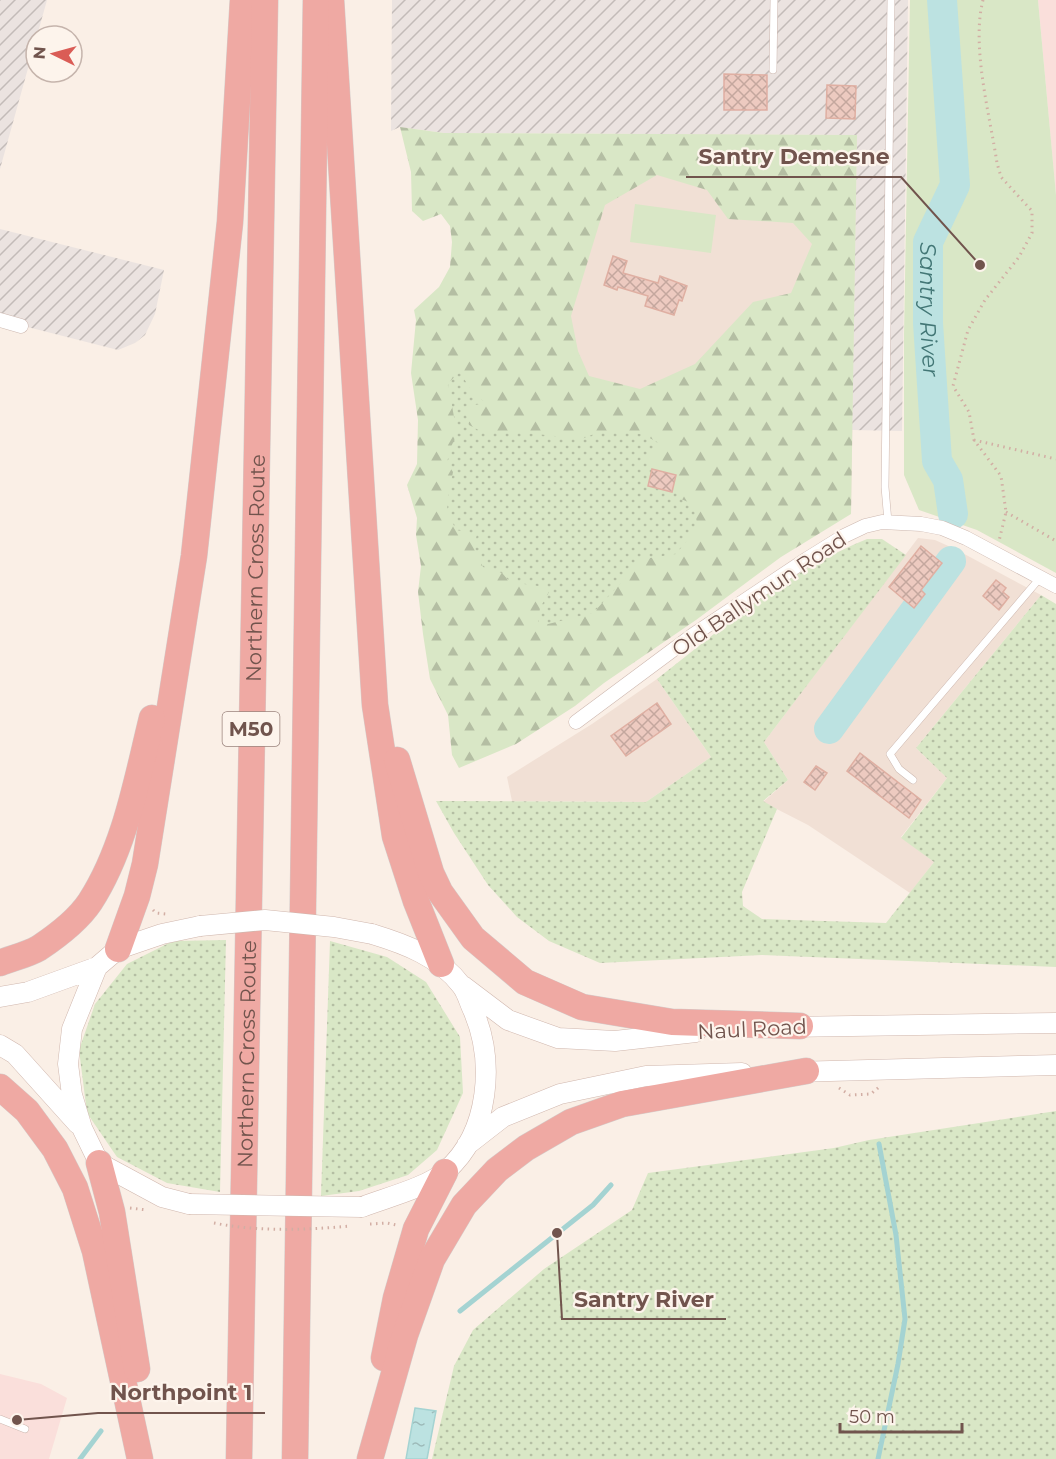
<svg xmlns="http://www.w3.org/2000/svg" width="1056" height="1459" viewBox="0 0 1056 1459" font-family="Montserrat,sans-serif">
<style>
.residential{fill:#f1e0d5}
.commercial{fill:#fadfdb}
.industrial{fill:url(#industrial-furrows)}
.grass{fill:url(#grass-dots)}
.forest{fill:url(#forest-firs);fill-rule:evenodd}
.park{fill:#d9e7c6}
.water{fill:url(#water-ripples);stroke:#a4d3d2;stroke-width:1.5}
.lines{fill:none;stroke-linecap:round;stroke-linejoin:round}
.stream{stroke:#a4d3d2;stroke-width:5}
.river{stroke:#bce2e1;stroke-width:30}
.building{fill:url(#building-cross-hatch);stroke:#dfafa2;stroke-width:1.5}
.service-casing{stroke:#cdb8b0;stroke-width:8}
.minor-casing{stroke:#cdb8b0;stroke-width:15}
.secondary-casing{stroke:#d0b7ae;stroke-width:21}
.motorway-casing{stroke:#d4ccca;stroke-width:27}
.path{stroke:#d2aea4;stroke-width:3;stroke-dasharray:1.5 4.5;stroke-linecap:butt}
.service{stroke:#fff;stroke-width:7}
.minor{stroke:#fff;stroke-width:14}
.secondary{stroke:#fff;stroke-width:20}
.motorway{stroke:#efa9a3;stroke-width:26}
.secondary-bridge-casing{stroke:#d0b7ae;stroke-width:21;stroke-linecap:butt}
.path-bridge{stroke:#d2aea4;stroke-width:3;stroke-dasharray:1.5 4.5;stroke-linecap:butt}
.secondary-bridge{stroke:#fff;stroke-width:20}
.labels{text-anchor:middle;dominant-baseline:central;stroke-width:4.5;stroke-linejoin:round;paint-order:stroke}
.shield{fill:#fdf4ec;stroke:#9b847d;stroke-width:1.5}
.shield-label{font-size:20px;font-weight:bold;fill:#71544d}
.street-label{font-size:21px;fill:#71544d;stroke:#fdf4ec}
.water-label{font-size:22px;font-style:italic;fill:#427675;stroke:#fdf4ec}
.leader{fill:none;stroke:#71544d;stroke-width:2}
.callout-dot{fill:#71544d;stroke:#fdf4ec;stroke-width:2}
.callout-label{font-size:22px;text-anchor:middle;font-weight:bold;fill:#71544d;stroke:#fdf4ec;stroke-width:4.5;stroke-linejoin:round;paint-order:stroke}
</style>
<defs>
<pattern id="industrial-furrows" width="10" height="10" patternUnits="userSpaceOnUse" patternTransform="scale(1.5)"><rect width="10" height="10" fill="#ebe3e0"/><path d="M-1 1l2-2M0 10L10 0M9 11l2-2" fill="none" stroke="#c3bbb8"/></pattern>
<pattern id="grass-dots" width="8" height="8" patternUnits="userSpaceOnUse" patternTransform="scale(1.5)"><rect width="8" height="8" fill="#d9e7c6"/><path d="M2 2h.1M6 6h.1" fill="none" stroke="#b4bea3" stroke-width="1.8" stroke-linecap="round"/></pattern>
<pattern id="forest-firs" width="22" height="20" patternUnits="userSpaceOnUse" patternTransform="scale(1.5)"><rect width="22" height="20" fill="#d9e7c6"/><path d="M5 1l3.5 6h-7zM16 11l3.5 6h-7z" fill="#b4bea3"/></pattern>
<pattern id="water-ripples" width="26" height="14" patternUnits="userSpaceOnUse" patternTransform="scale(1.5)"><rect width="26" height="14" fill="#bce2e1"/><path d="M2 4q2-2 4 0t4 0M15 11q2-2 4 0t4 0" fill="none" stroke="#9dbab9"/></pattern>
<pattern id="building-cross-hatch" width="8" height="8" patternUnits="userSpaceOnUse" patternTransform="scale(1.5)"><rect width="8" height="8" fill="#edcac0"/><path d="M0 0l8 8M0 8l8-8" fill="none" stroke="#c4a79e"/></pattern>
</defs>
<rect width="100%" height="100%" fill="#faefe6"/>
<path class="residential" d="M622,134l235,1 -6,379 -267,-118 -16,-81z
M918,538l17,2 20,9 86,46 -125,153 31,30 -46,59 33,25 -24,31 -102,-68 -45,-23 25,-22 -24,-38z
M657,679l54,78 -65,45 -134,-1 -5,-24 85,-53z"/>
<path class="commercial" d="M1038,0h18v195l-1,-10z
M0,1374l41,10 26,14 -18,61h-49z"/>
<path class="industrial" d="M0,0h47l-47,169z
M392,0h516l-6,431 -50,-1 5,-295 -413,-2 -44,-6 -9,4z
M0,229l164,41 -9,44 -10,21 -10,8 -17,7 -118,-30z"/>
<path class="grass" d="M450,363l168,61 53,13 49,98 -135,110 -42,-15 -112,-100 5,-153z
M867,539h15l24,16 -142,187 24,38 -25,21 14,8 -35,83 1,14 19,13 124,4 48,-61 -33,-24 46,-60 -31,-30 125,-153 15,9v363l-294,-12 -162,8 -51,-22 -32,-24 -29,-32 -34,-52 -18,-32 210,1 65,-45 -54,-78c67,-52 130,-108 210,-140z
M226,940l-6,252 -53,-9 -50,-26 -30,-44 -8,-63 16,-46 32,-40 46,-23z
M330,941l57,16 39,25 34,55 3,56 -26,57 -29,25 -49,16 -38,5z
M1056,1111v348h-624l22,-93 19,-36 71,-61 88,-59 16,-37 186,-25 35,-8z"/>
<path class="forest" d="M400,127l44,6 413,2 -6,379 -70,43 -85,63 -92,63 -29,23 -59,38 -57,24 -7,-13 -4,-40 -18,-36 -7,-45 -5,-42 3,-26 -5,-31 1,-17 -10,-33 10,-21 1,-44 -7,-47 5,-53 -2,-10 25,-23 11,-20 2,-25 -2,-16 -9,-12 -18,7 -11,-10 -1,-39zM657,175l50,15 21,29 65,4 19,21 -21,49 -38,9 -58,62 -55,25 -51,-13 -11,-25 -7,-35 34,-111zM460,372l12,20 14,11 -22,4 5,18 17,9 23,-3 73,8 19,-8 41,3 19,10 -15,13 35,42 12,5 5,23 -22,27 -33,5 -50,54 -49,12 -6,-3 2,-14 9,-16 -4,-5 -35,-5 -8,-9 -19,-6 -9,-20 3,-13 -21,-4 -9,-19 1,-14 5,-25 -6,-9 3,-14 7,-15 -9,-51z"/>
<path class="park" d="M910,0h128l18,195v378l-79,-43 -58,-20 -15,-35v-140z
M635,204l81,11 -5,38 -81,-11z"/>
<path class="water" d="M415,1408l21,3 -9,48h-21z"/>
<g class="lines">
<path class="stream" d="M460,1311l133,-106 18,-20
M80,1459l21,-28
M878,1459l20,-95 7,-45 -9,-84 -17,-91"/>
<g class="river">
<path id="s1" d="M942,0l13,185 -27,57v81l9,138 11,19 5,34"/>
<path d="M829,729l122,-168"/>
</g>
</g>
<path class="building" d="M724,74l43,1v35h-43z
M827,85l29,1 -1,33 -29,-1z
M613,256l14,5 -4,12 35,10 2,-7 27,10 -5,15 -3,-1 -5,15 -29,-9 3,-10 -30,-9 -1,3 -13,-5z
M652,469l24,6 -4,17 -24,-6z
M921,546l21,17 -21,27 4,4 -11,14 -25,-21z
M996,580l10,8 -3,4 6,5 -10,13 -16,-14z
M657,703l14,21 -45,32 -15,-20z
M860,753l61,47 -12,18 -62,-47z
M816,766l11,7 -12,17 -11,-8z"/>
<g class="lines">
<g class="service-casing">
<path id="service" d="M773,70l1,-70
M888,522l-3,-35 6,-487
M913,780l-14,-11 -9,-15 150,-176
M0,1419l25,10"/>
</g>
<g class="minor-casing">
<path id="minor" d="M0,320l21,6
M576,722l117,-87 114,-76 37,-23 21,-10 17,-4 39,2 21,4 24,10 90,48"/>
</g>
<g class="secondary-casing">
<path id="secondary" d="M463,986l45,34 50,18 57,3 81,-9
M0,997l28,-5 69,-25
M786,1027l270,-4
M0,1045l15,9 63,70
M793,1072l263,-7
M467,1145l36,-28 57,-23 86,-18 96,-3
M189,1204l-27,-7 -63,-34 -17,-35 -10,-33 -4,-31 4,-35 25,-62 21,-18 44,-15 38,-8
M362,1207c23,-9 66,-20 84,-36 44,-39 49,-110 27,-161 -4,-8 -6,-18 -12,-25 -21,-28 -56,-41 -89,-51"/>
</g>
<g class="motorway-casing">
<g id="motorway">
<path d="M331,0l44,705 20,131 21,65 25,63"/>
<path d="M397,760l34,113 9,19 33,46 52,44 57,25 90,15 128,4"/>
<path d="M118,949l19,-53 8,-32 49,-308 36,-334 13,-222"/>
<path d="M0,963c12,-5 27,-8 39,-15 18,-12 39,-28 51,-46 35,-54 47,-123 62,-184"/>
<path d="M0,1087l27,24 28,38 20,39 20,63 45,208"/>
<path d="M99,1163l13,49 25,157"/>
<path d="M384,1358l12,-60 20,-69 29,-57"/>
<path id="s2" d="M239,1459l26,-1459"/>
<path d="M295,1459l21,-1459"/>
<path d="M370,1459l35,-124 27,-76 32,-54 33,-35 29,-22 45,-26 51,-18 184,-33"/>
</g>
</g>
<path class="path" d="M983,0c-12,46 7,116 14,163l4,14 31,34v22l-13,24 -34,43 -17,30 -15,56 16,26 5,28 27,36 5,36 -7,29
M974,440l82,19
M1006,512l50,29
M153,910l3,3 10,1
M839,1088l11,7 21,-1 8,-7
M130,1208l17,2
M370,1224l17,-1 9,2"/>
<use href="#service" class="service"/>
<use href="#minor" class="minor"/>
<use href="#secondary" class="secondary"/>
<use href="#motorway" class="motorway"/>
<g class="secondary-bridge-casing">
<path id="secondary-bridge" d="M200,926l65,-6 69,7 38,7
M189,1204l173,3"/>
</g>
<path class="path-bridge" d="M214,1223c45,9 91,7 137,3"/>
<use href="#secondary-bridge" class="secondary-bridge"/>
</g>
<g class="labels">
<rect class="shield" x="222.5" y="712" width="57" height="34" rx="4.5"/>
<g class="shield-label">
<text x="251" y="729">M50</text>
</g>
<g class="street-label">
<text stroke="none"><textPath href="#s2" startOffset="891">Northern Cross Route</textPath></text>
<text transform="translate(759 594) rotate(-34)">Old Ballymun Road</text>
<text transform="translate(752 1029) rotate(-3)">Naul Road</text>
<text stroke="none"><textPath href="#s2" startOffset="405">Northern Cross Route</textPath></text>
</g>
<g class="water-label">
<text stroke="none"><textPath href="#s1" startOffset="316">Santry River</textPath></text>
</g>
</g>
<path class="leader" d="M980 265L901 177H686M557 1233L562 1319H726M17 1420L98 1413H265"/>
<g class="callout-dot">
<circle cx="980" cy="265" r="6"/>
<circle cx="557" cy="1233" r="6"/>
<circle cx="17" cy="1420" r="6"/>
</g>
<g class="callout-label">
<text x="794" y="164">Santry Demesne</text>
<text x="644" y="1307">Santry River</text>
<text x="181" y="1400">Northpoint 1</text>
</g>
<g transform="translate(54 54) rotate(275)"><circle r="28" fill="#fdf4ec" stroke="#c5b4ac" stroke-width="1.5"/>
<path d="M0-4.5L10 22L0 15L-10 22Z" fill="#da5c56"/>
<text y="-9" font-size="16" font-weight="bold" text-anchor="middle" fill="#71544d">N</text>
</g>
<path d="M840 1423v9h122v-9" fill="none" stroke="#71544d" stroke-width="3"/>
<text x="849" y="1423" font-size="18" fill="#71544d" stroke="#fdf4ec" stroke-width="4.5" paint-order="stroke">50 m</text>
</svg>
